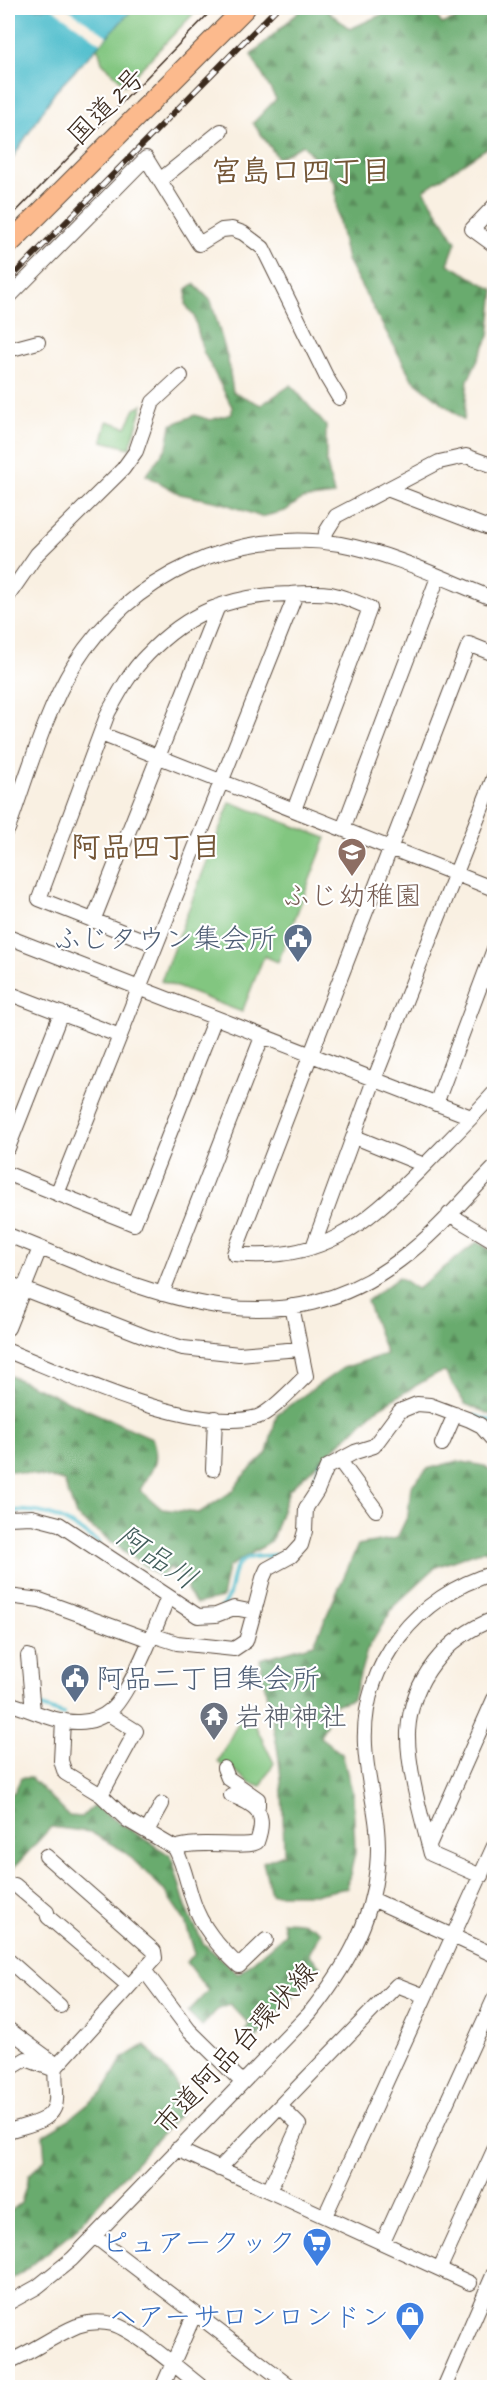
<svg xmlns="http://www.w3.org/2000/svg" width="502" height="2395" viewBox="0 0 502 2395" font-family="Caveat,'Klee One',sans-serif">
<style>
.forest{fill:url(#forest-firs);stroke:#526a46;stroke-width:1.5}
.green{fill:#82c680;stroke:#5e784f;stroke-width:1.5}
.water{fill:#53bfce;stroke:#477476;stroke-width:1.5}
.pier{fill:#f9f0e2}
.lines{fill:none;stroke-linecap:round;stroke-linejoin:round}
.stream{stroke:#53bfce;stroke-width:4}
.minor-casing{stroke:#58483b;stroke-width:16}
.highway-casing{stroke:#58483b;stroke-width:22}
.minor{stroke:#fff;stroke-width:14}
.highway{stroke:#fcba8d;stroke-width:20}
.tram{stroke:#3b2a1e;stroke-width:1.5}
.rail-casing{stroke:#3b2a1e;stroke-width:6}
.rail{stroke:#fff;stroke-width:4;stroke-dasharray:11;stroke-linecap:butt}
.labels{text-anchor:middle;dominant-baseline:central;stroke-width:4.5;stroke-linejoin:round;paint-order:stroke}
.street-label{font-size:28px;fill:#3b2a1e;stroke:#fff}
.education-label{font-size:28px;fill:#785e54;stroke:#fff}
.service-label{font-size:28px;fill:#4e5e75;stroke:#fff;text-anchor:end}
.worship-label{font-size:28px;fill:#5b616d;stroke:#fff;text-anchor:start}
.shop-label{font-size:28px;fill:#366cbe;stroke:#fff;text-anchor:end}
.neighbourhood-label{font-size:30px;font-weight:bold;fill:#745636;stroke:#fff}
.water-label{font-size:30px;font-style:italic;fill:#435e5c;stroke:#fff}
</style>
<defs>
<pattern id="forest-firs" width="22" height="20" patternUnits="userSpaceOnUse" patternTransform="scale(1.5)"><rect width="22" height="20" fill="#69ab6e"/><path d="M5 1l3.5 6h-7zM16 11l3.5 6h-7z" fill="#588b5a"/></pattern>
</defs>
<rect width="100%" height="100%" fill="#fff"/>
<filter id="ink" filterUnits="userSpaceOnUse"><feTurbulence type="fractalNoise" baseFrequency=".0167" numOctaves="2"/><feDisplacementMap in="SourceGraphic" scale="12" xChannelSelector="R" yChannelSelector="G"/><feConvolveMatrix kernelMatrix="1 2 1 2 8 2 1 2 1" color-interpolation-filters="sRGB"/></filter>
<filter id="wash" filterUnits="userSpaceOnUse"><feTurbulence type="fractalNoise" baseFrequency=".008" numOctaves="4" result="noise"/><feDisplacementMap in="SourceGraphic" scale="24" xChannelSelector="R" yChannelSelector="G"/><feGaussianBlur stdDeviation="1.35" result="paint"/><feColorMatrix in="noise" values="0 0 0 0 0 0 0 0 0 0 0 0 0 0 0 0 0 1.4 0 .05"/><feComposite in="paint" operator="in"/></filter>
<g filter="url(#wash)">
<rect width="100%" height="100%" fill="#f9f0e2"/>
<path class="forest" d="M303,8h21l26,21 35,-16 2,-5h44l11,16 42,-16h10v135l-70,47 32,52 -8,22 46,26 -5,46 -21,44 -4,40 -52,-41 -65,-119 -10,-47 -2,-31 -32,-37 -25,13 -25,-35 23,-24 -25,-44z
M194,284l17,17 17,59 5,32 28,13 30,-20 35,41v34l8,35 -32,4 -17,12 -24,6 -38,-14 -43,-9 -34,-19 21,-28 4,-22 24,-10 15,5 22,-6v-7l-29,-56 -9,-35 -8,-11 1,-16z
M477,1242l17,10v164l-29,-12 -20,-32 -11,3 -56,33 -89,82 -18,52 -43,25 -6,31 -26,6 -9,-14v-10l-18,-13 -8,11 -85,-62 -12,-35 -56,-11v-95l144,63c9,25 0,31 -12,52l22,19 37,4 34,-22 9,-14 25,-24 10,-39 66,-46 43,-14 -19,-53 32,-24 18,12z
M457,1461l27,5 10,8v76l-17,2 -41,15 -42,39 -27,44 -14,49 -18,6 -15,32 22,17 11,40 2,59 -8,35 -30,6h-46l-8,-32 21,-8c-1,-36 -1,-72 -7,-108 -5,-29 -13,-57 -17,-87l54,-15 44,-99 39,-7 11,-23 3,-29 16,-17z
M21,1778h10l38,38 13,1 11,-11 78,50 15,51 17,36 35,31 47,-40 -3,-13c15,0 27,1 39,11l-12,22 11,12 -68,77 -7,-12 4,-7 -19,-20 -13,6 -15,16 -14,-14 20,-21 -22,-29 9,-8 -10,-33 -22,-32 -39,-38 -34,-19 -39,-5 -43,47v-78l7,-5z
M145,2045l29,34 9,31 -109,121 -51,41 -15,8v-67l13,-10 8,-28 16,-15 -2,-25 28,-17 32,-26 19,-33z"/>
<path class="green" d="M52,8h147l-74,77 -23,-23 -3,-11 -3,-3 5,-5z
M143,405l-13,43 -28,-7 5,-20 19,6 9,-18z
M230,802l96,36 -48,124 -14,-6 -22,56 -81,-31z
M239,1721l16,4 19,38 -13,23 -10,-2 -20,-16h-7l-6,-7z"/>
<path class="water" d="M8,8h126l-79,84 -47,73z"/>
<path class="pier" d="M52,8h15l40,28 -6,7z"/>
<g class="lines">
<path class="stream" d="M475,1416l19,6
M315,1478l6,-15 16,-9
M8,1512c36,-6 62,10 91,31
M299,1522v-16l9,-13
M222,1607c14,-14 4,-39 24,-48 12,-6 25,0 37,-6
M42,1707l21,7"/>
</g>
</g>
<g filter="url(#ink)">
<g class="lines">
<g class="minor-casing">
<path id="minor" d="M160,180l61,-49
M494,206l-22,23 22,16
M8,298l138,-140 53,86 23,-14 10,-1 11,4 20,15 64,130 12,20
M8,350l30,-8
M387,489l107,41
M325,542l1,-10 10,-16 103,-54 27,-6 28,10
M8,596l29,-42 86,-85 13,-18 17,-49 28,-26
M494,654l-25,-10 -235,610c87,9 129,-28 187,-85 24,-25 50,-50 73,-76
M101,734l393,155
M8,829c19,-52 37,-117 66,-164 55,-88 163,-139 266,-121 54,10 104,35 154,55
M343,829l95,-252
M93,921l125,-315
M8,937l463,180
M156,945l-117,-46 69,-186c11,-20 22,-41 39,-58 41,-43 84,-60 143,-61 13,-1 28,-2 41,0 14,3 27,9 39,14l-76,202
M8,993l112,43
M436,1104l58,-155
M355,1137l69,28
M8,1148l53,-135
M8,1174l126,50 81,-206
M57,1194l239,-600
M449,1214l45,27
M8,1235c130,51 261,124 392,25 35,-26 64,-61 94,-92
M313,1247l61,-167 120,-303
M8,1283l139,54 36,11 56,6 61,-5
M162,1294l100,-257
M8,1328l32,-80
M8,1351c63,25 183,83 249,66 14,-4 38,-31 49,-41l-14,-70
M442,1444l13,-30
M340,1461l36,49
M213,1469l2,-51
M8,1518l24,-1 27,7 139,92 18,-1 18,-7 20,4 9,-34 4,-9 24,-13 10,-11 4,-14 1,-23 11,-17 10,-24 28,-15 19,-6 26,-35 17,-7 13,1 40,15 10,5 12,14
M8,1596l32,4 110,40
M152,1635l25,8 57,6 12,-8 8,-29
M28,1656l5,55
M8,1703c22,6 47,20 71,19 12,0 24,-5 33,-13 19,-18 45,-85 56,-112
M63,1720l-2,41 4,12 36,22 26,25 48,28c21,-9 71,1 82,-6 11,-30 -1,-37 -26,-47
M224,1768l4,10 30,21v7
M101,1795l35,-64 -29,-18
M147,1831l15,-27
M429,1845l65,-146
M175,1848c9,17 12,35 18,53 8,26 27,47 46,65l27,-26
M46,1856l108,95 1,7 -11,12
M481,1876l-50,-22c-9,-35 -24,-86 -23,-122 3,-52 38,-95 86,-113
M15,1885l32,27 1,5 81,69
M372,1899l122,56
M8,1960l52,46
M8,2029l49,36
M8,2070l18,-11 29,11
M8,2131c16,-6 47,-8 48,-31 1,-11 -2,-22 0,-33l88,-97 45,60 53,52
M177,2149l293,134
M219,2169l178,-184 28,11
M269,2191l30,-66 -19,-19
M325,2216l169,-370
M94,2236l199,152
M383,2242l111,-243
M440,2268l54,-118
M8,2303l29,-16 35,-28 237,-245c35,-44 63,-90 68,-147 5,-46 -10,-79 -12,-122 -4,-82 53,-150 129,-172
M8,2362c24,-10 45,-26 69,-36 11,-4 24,-5 36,-2 23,7 68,47 90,64
M162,2388l33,-75
M444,2388l50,-115"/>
</g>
<g class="highway-casing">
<path id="highway" d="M8,245l237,-237"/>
</g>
<use href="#minor" class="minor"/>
<use href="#highway" class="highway"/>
<path class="tram" d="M8,220l206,-212"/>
<g class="rail-casing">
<path id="rail" d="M8,281l269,-273"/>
</g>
<use href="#rail" class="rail"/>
</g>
</g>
<defs>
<g id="school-pin" transform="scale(1.5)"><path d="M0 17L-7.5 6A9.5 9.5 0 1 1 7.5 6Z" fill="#8d6e63" stroke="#fff"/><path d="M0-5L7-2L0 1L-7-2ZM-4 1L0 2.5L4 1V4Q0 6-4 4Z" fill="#fff"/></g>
<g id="civic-pin" transform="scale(1.5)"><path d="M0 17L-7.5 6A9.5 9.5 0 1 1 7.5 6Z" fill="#5c6f8a" stroke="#fff"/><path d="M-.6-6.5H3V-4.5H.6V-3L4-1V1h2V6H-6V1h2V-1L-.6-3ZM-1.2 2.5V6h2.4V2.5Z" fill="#fff"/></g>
<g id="temple-pin" transform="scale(1.5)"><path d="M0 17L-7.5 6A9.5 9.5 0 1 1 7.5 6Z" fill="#6b7280" stroke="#fff"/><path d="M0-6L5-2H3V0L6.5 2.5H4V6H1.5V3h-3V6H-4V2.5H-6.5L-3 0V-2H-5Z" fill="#fff"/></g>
<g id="supermarket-pin" transform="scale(1.5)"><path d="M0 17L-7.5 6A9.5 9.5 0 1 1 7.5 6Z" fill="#3f7fe0" stroke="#fff"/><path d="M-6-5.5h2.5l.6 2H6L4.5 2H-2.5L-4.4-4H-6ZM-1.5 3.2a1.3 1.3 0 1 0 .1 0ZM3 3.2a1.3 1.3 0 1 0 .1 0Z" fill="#fff"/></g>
<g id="shop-pin" transform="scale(1.5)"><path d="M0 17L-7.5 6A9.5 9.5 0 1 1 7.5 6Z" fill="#3f7fe0" stroke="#fff"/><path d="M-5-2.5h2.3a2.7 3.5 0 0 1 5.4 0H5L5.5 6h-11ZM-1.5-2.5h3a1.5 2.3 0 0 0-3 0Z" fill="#fff"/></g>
</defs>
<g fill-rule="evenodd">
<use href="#school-pin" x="352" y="852"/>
<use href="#civic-pin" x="298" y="938"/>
<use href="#civic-pin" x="75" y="1678"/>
<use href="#temple-pin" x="214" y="1716"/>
<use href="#supermarket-pin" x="317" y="2242"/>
<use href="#shop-pin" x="410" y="2316"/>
</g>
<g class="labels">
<g class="street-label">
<text transform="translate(106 106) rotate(-45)">国道2号</text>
<text transform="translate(235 2048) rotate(-47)">市道阿品台環状線</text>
</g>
<g class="education-label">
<text x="352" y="895">ふじ幼稚園</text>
</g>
<g class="service-label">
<text x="277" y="938">ふじタウン集会所</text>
<text x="96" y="1678" text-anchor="start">阿品二丁目集会所</text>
</g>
<g class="worship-label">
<text x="235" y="1716">岩神神社</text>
</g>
<g class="shop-label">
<text x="296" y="2242">ピュアークック</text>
<text x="389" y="2316">ヘアーサロンロンドン</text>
</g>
<g class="neighbourhood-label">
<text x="301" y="171">宮島口四丁目</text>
<text x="146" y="847">阿品四丁目</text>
</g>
<g class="water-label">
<text transform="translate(157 1557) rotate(34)">阿品川</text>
</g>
</g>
<rect width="502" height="2395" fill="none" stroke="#fff" stroke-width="30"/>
</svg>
